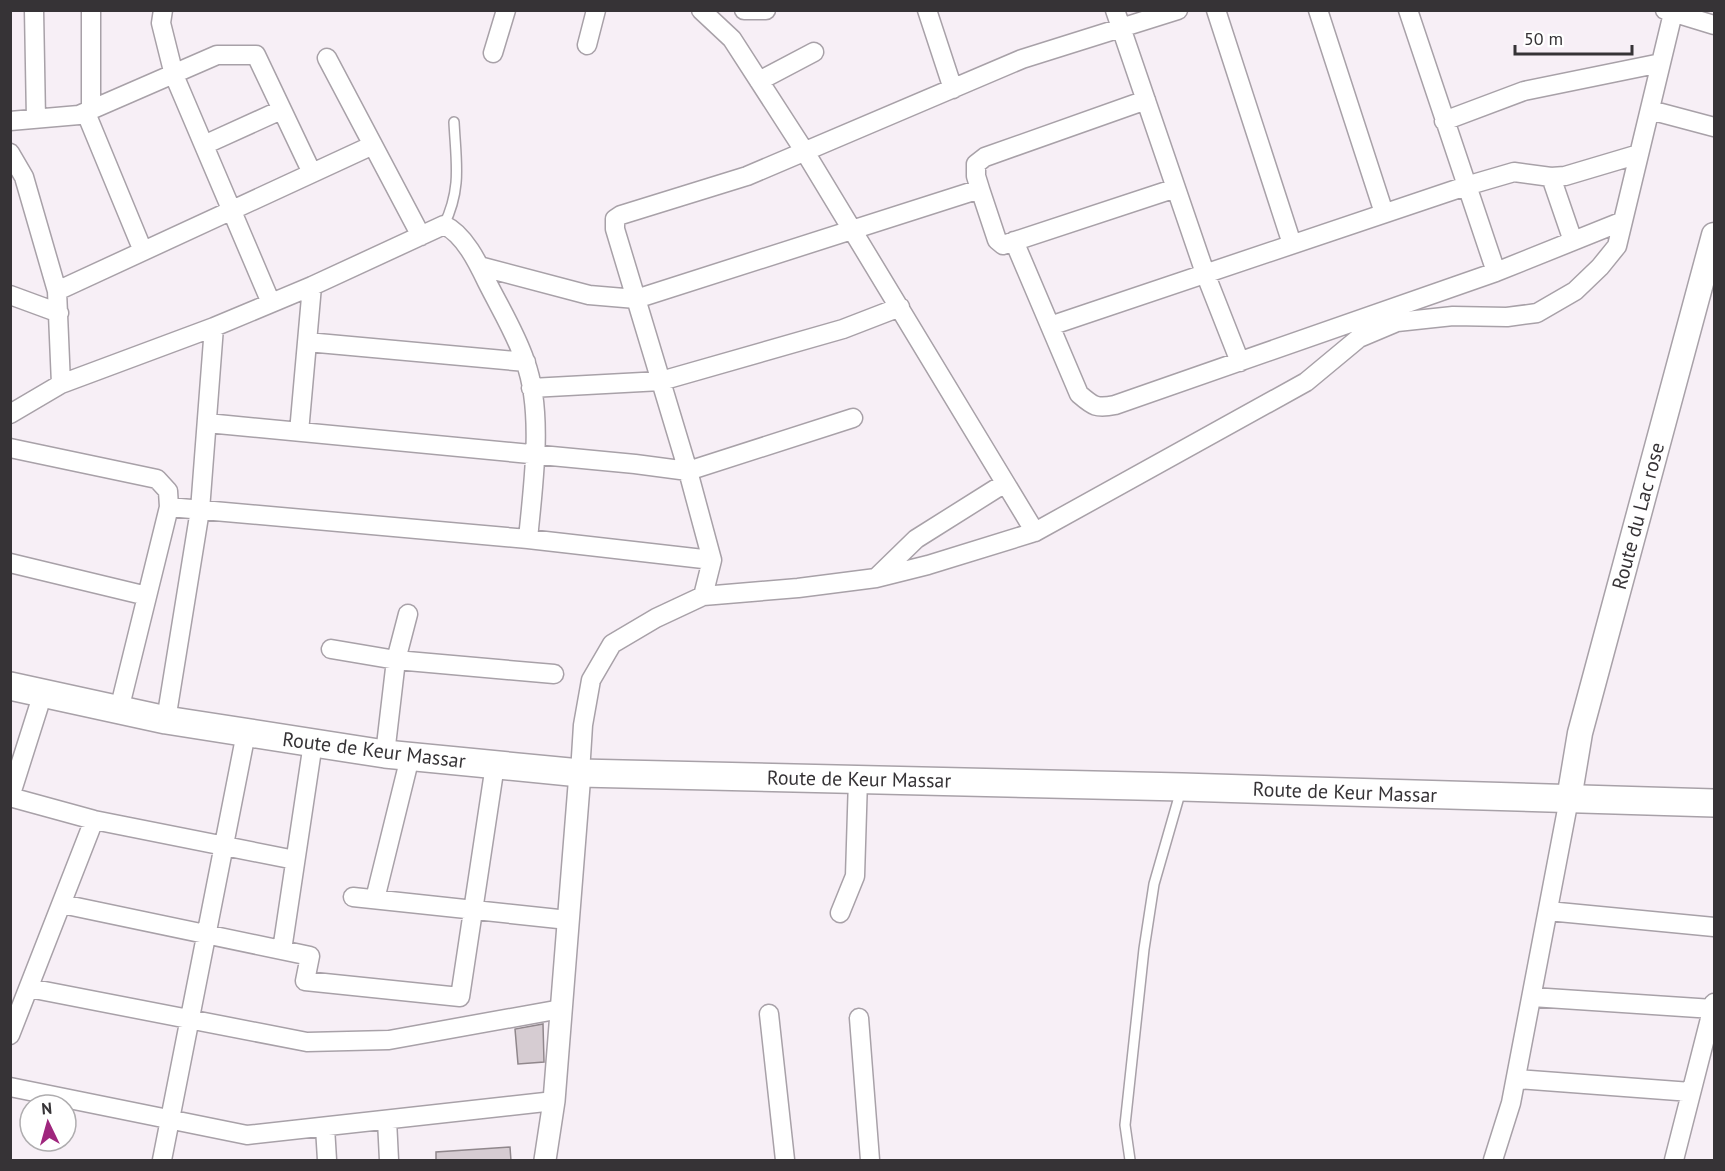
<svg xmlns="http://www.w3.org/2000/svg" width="1725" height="1171" viewBox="0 0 1725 1171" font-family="'PT Sans',sans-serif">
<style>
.building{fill:#d6ccd2;stroke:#90878c;stroke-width:1.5}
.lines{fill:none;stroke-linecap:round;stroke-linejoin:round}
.service-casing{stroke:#a8a1a8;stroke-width:12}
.minor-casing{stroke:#a8a1a8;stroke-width:21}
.tertiary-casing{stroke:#a8a1a8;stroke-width:24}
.secondary-casing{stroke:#a8a1a8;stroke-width:27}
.primary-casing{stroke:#a8a1a8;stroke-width:30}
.service{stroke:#fff;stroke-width:9}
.minor{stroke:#fff;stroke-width:18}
.tertiary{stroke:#fff;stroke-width:21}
.secondary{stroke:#fff;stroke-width:24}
.primary{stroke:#fff;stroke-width:27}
.labels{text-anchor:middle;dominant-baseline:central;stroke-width:5;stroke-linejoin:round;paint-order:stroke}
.street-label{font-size:20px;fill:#363336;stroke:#fff}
</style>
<rect width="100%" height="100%" fill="#f7eff6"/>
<path class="building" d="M543,1024l1,38 -26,2 -3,-35z
M510,1147l1,14h-75v-9z"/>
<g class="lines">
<g class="service-casing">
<path id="service" d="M444,225c18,-37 12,-63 10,-103
M1130,1160l-5,-35 19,-176 10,-65 27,-94"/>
</g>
<g class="minor-casing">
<path id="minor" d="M34,10l2,109
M91,10v100
M163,10l-2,13 13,52 97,228
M701,10l31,29 73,113 230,380
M744,10h22
M927,10l26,79
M1115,10l90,263 35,89
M1216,10l76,234
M1318,10l66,203
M1408,10l88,262
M1665,10l49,15
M587,45l9,-35
M493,53l13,-43
M327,58l94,178
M759,81l55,-29
M1650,110l64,17
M86,113l57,138
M10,121l69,-6 138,-60h39l56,118
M1444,121l80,-30 137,-28
M204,145l77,-35
M10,153l14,24 33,114 4,93
M1551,177l22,64
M980,189l17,51 6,5 173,-57
M1014,241l65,153c14,12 17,15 36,11l381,-133 127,-51
M479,266l110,29 47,4 344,-110 -4,-13v-12l9,-7 161,-57
M57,291l316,-146
M10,295l49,18
M1050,326l416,-140 48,-14 37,5 14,-1 74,-22
M307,342l219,20
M531,388l130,-7 182,-52 57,-22
M10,414l51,-30 153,-57 98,-41 132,-61c20,9 34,38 43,57 13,26 29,52 38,79 19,51 8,124 3,178
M207,423l428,41 53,7 165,-53
M299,432l13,-146
M10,448l147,31 11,12 1,16 -50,203
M169,507l359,32 184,21
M10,563l137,33
M878,576l38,-37 89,-56
M703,596l95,-8 78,-10 52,-13 107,-33 271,-150 53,-44 38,-16 56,-6 54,1 30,-4 38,-22 25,-24 17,-21 56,-233
M331,649l65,11 158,14
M166,720l34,-210 14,-183
M385,754l11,-94 12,-46
M580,773l3,-48 8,-45 21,-36 44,-26 47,-22 9,-36 -24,-89 -73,-242v-10l6,-4 126,-39 275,-117 156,-49
M10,797l84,23 201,40
M10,797l33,-104
M353,897l215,23
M375,899l35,-142
M62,904l248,52 -5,25 155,16 35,-232
M1548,911l166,16
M840,913l15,-37 3,-97
M282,950l31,-207
M29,988l278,54 82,-2 172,-31
M1532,997l181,12 1,2
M769,1014l16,146
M859,1018l11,142
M10,1035l84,-215
M1516,1079l175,13
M10,1087l237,48 307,-34
M387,1120l2,40
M325,1127l2,33
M162,1160l84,-427
M1493,1160l18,-57 58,-304
M1674,1160l40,-157"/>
</g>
<g class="tertiary-casing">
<path id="tertiary" d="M545,1160l9,-59 26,-328"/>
</g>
<g class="secondary-casing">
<path id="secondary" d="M1569,799l11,-66 134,-498"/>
</g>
<g class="primary-casing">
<path id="primary" d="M10,686l156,34 219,34 195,19 602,14 532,16"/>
</g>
<use href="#service" class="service"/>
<use href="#minor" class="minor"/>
<use href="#tertiary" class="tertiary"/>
<use href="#secondary" class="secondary"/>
<use href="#primary" class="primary"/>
</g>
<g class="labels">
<g class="street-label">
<text transform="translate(1638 516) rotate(-75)">Route du Lac rose</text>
<text transform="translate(374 750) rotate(7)">Route de Keur Massar</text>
<text transform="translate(859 779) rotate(1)">Route de Keur Massar</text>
<text transform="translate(1345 792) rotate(2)">Route de Keur Massar</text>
</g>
</g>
<rect width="1725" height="1171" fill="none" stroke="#363336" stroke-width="24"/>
<g transform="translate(48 1123) rotate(355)"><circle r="28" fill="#ffffff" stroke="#afadaf" stroke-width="1.5"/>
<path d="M0-4.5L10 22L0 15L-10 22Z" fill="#9f267d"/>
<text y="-9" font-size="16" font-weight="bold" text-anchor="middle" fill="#363336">N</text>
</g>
<path d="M1515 45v9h117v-9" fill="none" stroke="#363336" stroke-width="3"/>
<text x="1524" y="45" font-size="18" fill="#363336" stroke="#ffffff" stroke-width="4.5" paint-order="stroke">50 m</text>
</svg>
